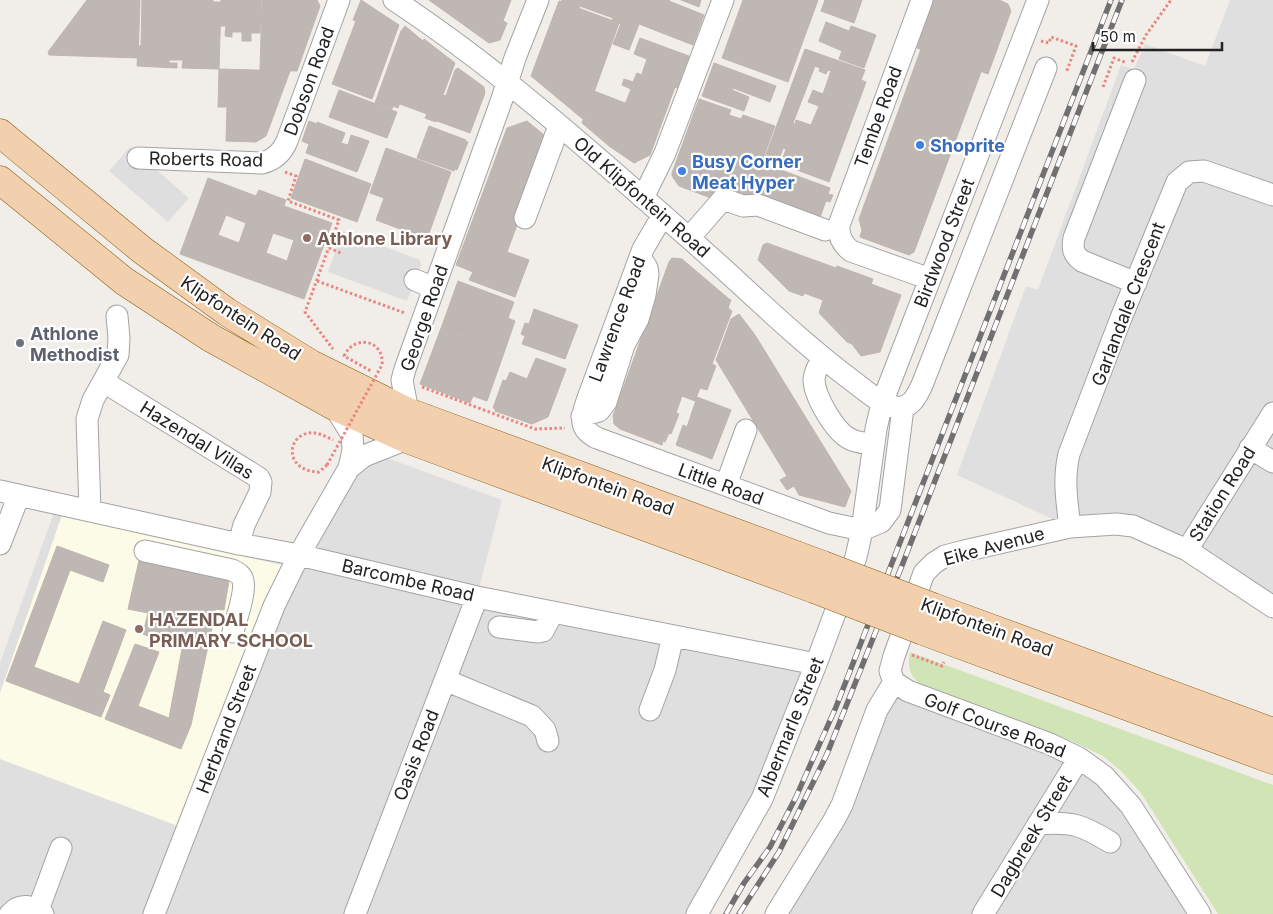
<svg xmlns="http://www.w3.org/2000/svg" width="1273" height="914" viewBox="0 0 1273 914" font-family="Inter,sans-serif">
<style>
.residential{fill:#e0dfdf}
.education{fill:#fcfbe7}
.grass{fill:#d0e4b6}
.parking{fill:#dedede}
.building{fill:#beb7b3;stroke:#c1b5ae;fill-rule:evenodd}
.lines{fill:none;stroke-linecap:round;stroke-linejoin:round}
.minor-casing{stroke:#a3a3a3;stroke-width:23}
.major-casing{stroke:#8d5d12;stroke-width:29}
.path{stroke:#ea8681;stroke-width:3;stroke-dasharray:2.5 2.5;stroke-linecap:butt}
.minor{stroke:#fff;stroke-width:21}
.major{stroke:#f2d0ae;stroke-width:28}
.rail-casing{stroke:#707070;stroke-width:5.5}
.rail{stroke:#fff;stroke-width:4;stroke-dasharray:11;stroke-linecap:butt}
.major-bridge-casing{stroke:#8d5d12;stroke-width:29;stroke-linecap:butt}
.path-bridge{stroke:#ea8681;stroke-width:3;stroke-dasharray:2.5 2.5;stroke-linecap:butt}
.major-bridge{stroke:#f2d0ae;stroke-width:28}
.shop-dot{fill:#3f7fe0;stroke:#fff;stroke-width:2}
.education-dot{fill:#8d6e63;stroke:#fff;stroke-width:2}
.worship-dot{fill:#6b7280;stroke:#fff;stroke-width:2}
.labels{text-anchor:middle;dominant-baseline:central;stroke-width:4.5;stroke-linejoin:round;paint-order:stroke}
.street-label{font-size:18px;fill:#222;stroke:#fff}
.shop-label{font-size:18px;font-weight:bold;fill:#366cbe;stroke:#fff;text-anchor:start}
.education-label{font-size:18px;font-weight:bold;fill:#785e54;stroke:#fff;text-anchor:start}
.worship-label{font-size:18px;font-weight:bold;fill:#5b616d;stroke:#fff;text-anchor:start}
</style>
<rect width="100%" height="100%" fill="#f1eeea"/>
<path class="residential" d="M1230,0h43v607l-140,-81 -63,1 -113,-52 69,-189 12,4 83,-225 13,4 11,-25 60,22z
M379,455l123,45 -25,96 339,68 -119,250h-697v-251l57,-159 241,51 51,-87z
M894,682l210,94 96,138h-424z"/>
<path class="education" d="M62,515l220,50 -104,261 -178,-67v-66z"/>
<path class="grass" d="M910,652l363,133v129h-55l-77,-121 -20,-22 -18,-15 -29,-14 -155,-59c-11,-10 -11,-18 -9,-31z"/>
<path class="parking" d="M130,147l59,51 -21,24 -59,-51z
M343,231l77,29 1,5 -14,36 -79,-29z"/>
<path class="building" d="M87,0h53l-2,58 -89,-3 -1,-3z
M142,0h71v2h8l-2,67 -37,-1 1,-8h-14v3h8v5l-40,-2 1,-20h3z
M221,0h40l-1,33h-9v8h-9v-9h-10v5l-7,-1 1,-10h-5z
M262,0h55l3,6 -23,65 -37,-1z
M361,0l38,25 -27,74 -40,-15 24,-63 -3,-1z
M429,0h82l-8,21 4,2 -7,17 -11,3z
M562,0h68l-9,24 -9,-3 1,-3 -33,-12 -1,2 -18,-6z
M630,0h40l-1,1 35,14 -11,30 -54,-21 -10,26 -16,-6z
M681,0h20l-2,7z
M743,0h75l-30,82 -66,-24z
M825,0h37l-8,23 -33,-12z
M934,0h65l9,4 3,7 -23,63 -71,-26z
M559,1l60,22 -35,97 -53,-44z
M826,22l23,9 2,-5 25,9 -12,33 -25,-9 3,-8 -23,-10z
M405,26l18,15 -25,67 -5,-2 -1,3 -17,-6 26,-72z
M640,38l49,18 -12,32 -35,-14 5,-15 -13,-5z
M424,39l31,24 -12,32 3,1 -10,26 -11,-4 2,-4 -27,-10z
M805,49l60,21 -4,10 5,2 -37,100 -48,-18 5,-15 -3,-1 -6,17 -13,-5zM815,66l5,2 -1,3 7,3 2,-4 3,1 -8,23 -10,-4 -5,12 11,4 -8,19 -15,-5 -1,4 -2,-1z
M921,49l60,23 -67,180 -5,3 -49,-18 2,-7 -3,-11z
M714,63l62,23 -6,16 -37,-14 -1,2 17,7 -5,14 -42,-15z
M458,68l26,19 1,6 -15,40 -33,-12 18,-51z
M219,69l71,2 -24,65 -10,6 -30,-1 1,-34h-9z
M637,73l38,14 -25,68 -16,8 -25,-17 22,-57 -9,-4 2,-6 9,3z
M339,90l58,22 -10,26 -58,-21z
M594,91l31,12 -16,43 -27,-23z
M699,99l32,11 -2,5 12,4 2,-4 32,11 -28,76 -36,-4 -32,-12 -7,-10v-3z
M309,121l8,3v-2l28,11 -4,10 7,2 3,-10 18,6 -12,31 -51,-19 3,-9 -7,-3z
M527,121l22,18 -42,113 22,8 -14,37 -46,-17 4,-8 -17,-7 51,-137z
M429,126l37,14 -1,1 3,1 -11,28 -2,-1 -1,2 -37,-13z
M386,148l65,24 -24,67 -51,-19 8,-22 -14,-5z
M305,159l66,25 -14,38 -66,-24z
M762,163l68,25 -2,6 5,1 -3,7 -4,-1 -7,19 -69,-25z
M208,178l48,18 3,-6 27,10 -2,6 48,17 -28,76 -124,-45zM226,215l20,8 -7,20 -21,-8zM273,233l21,7 -7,21 -21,-8z
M767,243l69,25 1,-2 36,13 -2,5 30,11 -21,57 -19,4 -9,-12 -5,-2 -28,-29 4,-13 -19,-7 -1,3 -14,-5 -31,-31 5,-15z
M672,258l10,1 47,40 2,1 -3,8 4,3 -20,53 4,2 -9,24 -7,-2 -5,13 -13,-5 -6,17 3,1 -8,20 -2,-1 -4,9 -2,-1 -1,4 -42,-16 -6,-5 -1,-8 56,-154z
M458,281l56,21 -6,16 7,3 -9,26 -63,-24z
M534,309l44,16 -13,34 -43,-15 3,-8 -4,-2 4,-11 4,1z
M739,314l16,21 96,156 -6,16 -46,-12 -5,-9 -7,4 -7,-10 7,-4 -71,-116 15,-41z
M443,323l63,24 -19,54 -14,-5 -3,7 -50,-19z
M536,358l30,11 -18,48 -16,7 -37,-13v-2l-2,-1 10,-28 3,1 4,-9 17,7z
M697,397l34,13 -19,49 -36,-14 7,-20 4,2z
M57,546l52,19 -6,17 -33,-12 -36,97 45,17 24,-63 23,9 -23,62 7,3 -9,22 -95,-36z
M140,556l90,19 -6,35 -8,-1 -25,116 -10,24 -76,-30 30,-75 24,8 -21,54 31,12 13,-69 -32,-8v-4l-7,-3 5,-21 -20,-4z"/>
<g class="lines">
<g class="minor-casing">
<path id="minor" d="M394,0c105,69 201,155 295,238 55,48 107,101 165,144 13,10 26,22 42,25 15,3 21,-12 26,-22l124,-317
M922,0l-83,225c-1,11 3,19 12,26l79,28
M1135,80l-61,158c-2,11 -1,16 8,23l54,22
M138,158l124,5c12,-3 20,-10 25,-22l52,-141
M643,198l22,-45 58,-153
M663,215l-20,34 -55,149c-6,18 -11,30 9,40l232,85 33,7
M525,218l34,-92
M696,230l27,-31 20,7 15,-1 67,25
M415,280l19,8
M823,358c-4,6 -8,13 -9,21 0,17 21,53 36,60 7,4 16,4 23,5
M104,382l155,96 2,4 -1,10 -16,33 -5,19
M408,412l-6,-32 3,-11 97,-270 13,-41 23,-58
M582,416l17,-5 7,-9 18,-57 14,-26 7,-24 3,-21 -1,-6 -7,-11
M1250,448l23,14
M349,468l15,-12 43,-17
M726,485l20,-55
M0,491l239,53 60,11 178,42 339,67
M90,511l-3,-92 6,-19 25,-45 1,-17 -2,-22
M1070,527c-3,-24 -7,-48 -1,-73l52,-136 56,-136 12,-10 15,-1 69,24
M862,530l19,-8 9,-12 13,-102
M0,544l19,-49
M1187,550l86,-137
M145,551l87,19c6,3 10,5 11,11 3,11 -7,38 -10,51
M499,627l39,5 5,-1 10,-19
M445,680l87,36 13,14 3,11
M894,682l-4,-11 4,-15 30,-83 10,-10 11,-7 19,-5 106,-24 46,-3 17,2 54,24 86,57
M894,682l14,9 142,53 29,14 25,18 27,30 69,108
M650,710l15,-40 8,-34
M1038,824c34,-3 44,1 72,18
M38,910l23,-62
M10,914c10,-11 22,-9 33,0
M154,914l120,-308 25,-51 50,-87 4,-18 -1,-15 -18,-29
M355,914l122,-317
M697,914l65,-115 54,-135 40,-107 6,-27 14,-101 6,-26 156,-403
M776,914l58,-94 8,-15 35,-95 17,-28
M983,914l96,-156"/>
</g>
<g class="major-casing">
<path id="major" d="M0,133l142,117 85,62 84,52 97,48 415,153
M0,180l124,101 87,57 123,68 73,33 407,150
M933,607l340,125
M923,631l350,129"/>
</g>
<path class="path" d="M1041,41l8,2 2,-6 25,9 -10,27
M1132,62l14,-27 25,-35
M1103,87l11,-29 13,5
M285,172l11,4 -8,25 51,19 -34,92 28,37
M329,248l12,5
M317,281l88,32
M422,387l113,42 30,-1
M327,465l-8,7c-38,-1 -32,-42 -4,-39 6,1 12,4 18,7
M912,655l30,11 2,-4"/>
<use href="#minor" class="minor"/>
<use href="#major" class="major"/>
<g class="rail-casing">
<path id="rail" d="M726,914l18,-31 26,-36 26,-50 40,-90 275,-707
M739,914l40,-62 48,-98 76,-191 219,-563"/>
</g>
<use href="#rail" class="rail"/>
<g class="major-bridge-casing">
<path id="major-bridge" d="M823,565l110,42
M814,589l109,42"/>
</g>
<path class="path-bridge" d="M327,465l55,-100c3,-24 -27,-32 -38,-9l27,15"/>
<use href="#major-bridge" class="major-bridge"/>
</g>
<g class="shop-dot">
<circle cx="920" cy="145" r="5"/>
<circle cx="682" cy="171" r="5"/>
</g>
<g class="education-dot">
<circle cx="307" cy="238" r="5"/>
<circle cx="139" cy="629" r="5"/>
</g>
<circle class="worship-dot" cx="20" cy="343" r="5"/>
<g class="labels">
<g class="street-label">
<text transform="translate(309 81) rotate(-70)">Dobson Road</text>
<text transform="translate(878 117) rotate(-70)">Tembe Road</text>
<text transform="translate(206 159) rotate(1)">Roberts Road</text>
<text transform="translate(642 197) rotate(41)">Old Klipfontein Road</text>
<text transform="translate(944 243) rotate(-69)">Birdwood Street</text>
<text transform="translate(1128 304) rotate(-69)">Garlandale Crescent</text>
<text transform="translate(241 318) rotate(33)">Klipfontein Road</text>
<text transform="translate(424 318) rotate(-71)">George Road</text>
<text transform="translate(617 319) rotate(-70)">Lawrence Road</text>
<text transform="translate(197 440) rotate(32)">Hazendal Villas</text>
<text transform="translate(721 484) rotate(20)">Little Road</text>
<text transform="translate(608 486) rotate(20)">Klipfontein Road</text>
<text transform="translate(1222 494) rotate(-58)">Station Road</text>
<text transform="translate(994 546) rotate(-15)">Eike Avenue</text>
<text transform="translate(408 580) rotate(13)">Barcombe Road</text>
<text transform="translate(987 627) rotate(20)">Klipfontein Road</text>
<text transform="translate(995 725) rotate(21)">Golf Course Road</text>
<text transform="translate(790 727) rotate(-68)">Albermarle Street</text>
<text transform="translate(226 729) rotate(-69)">Herbrand Street</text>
<text transform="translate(416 755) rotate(-69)">Oasis Road</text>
<text transform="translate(1031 836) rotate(-59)">Dagbreek Street</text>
</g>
<g class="shop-label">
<text x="930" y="145">Shoprite</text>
<text x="692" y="161">Busy Corner<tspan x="692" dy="21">Meat Hyper</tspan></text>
</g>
<g class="education-label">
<text x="317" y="238">Athlone Library</text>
<text x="149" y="619">HAZENDAL<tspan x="149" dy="21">PRIMARY SCHOOL</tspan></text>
</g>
<g class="worship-label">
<text x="30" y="333">Athlone<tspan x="30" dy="21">Methodist</tspan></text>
</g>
</g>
<path d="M1093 42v8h129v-8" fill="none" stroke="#222222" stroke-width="2.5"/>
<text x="1100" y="42" font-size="15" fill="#222222" stroke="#ffffff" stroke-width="4" paint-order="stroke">50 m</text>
</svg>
